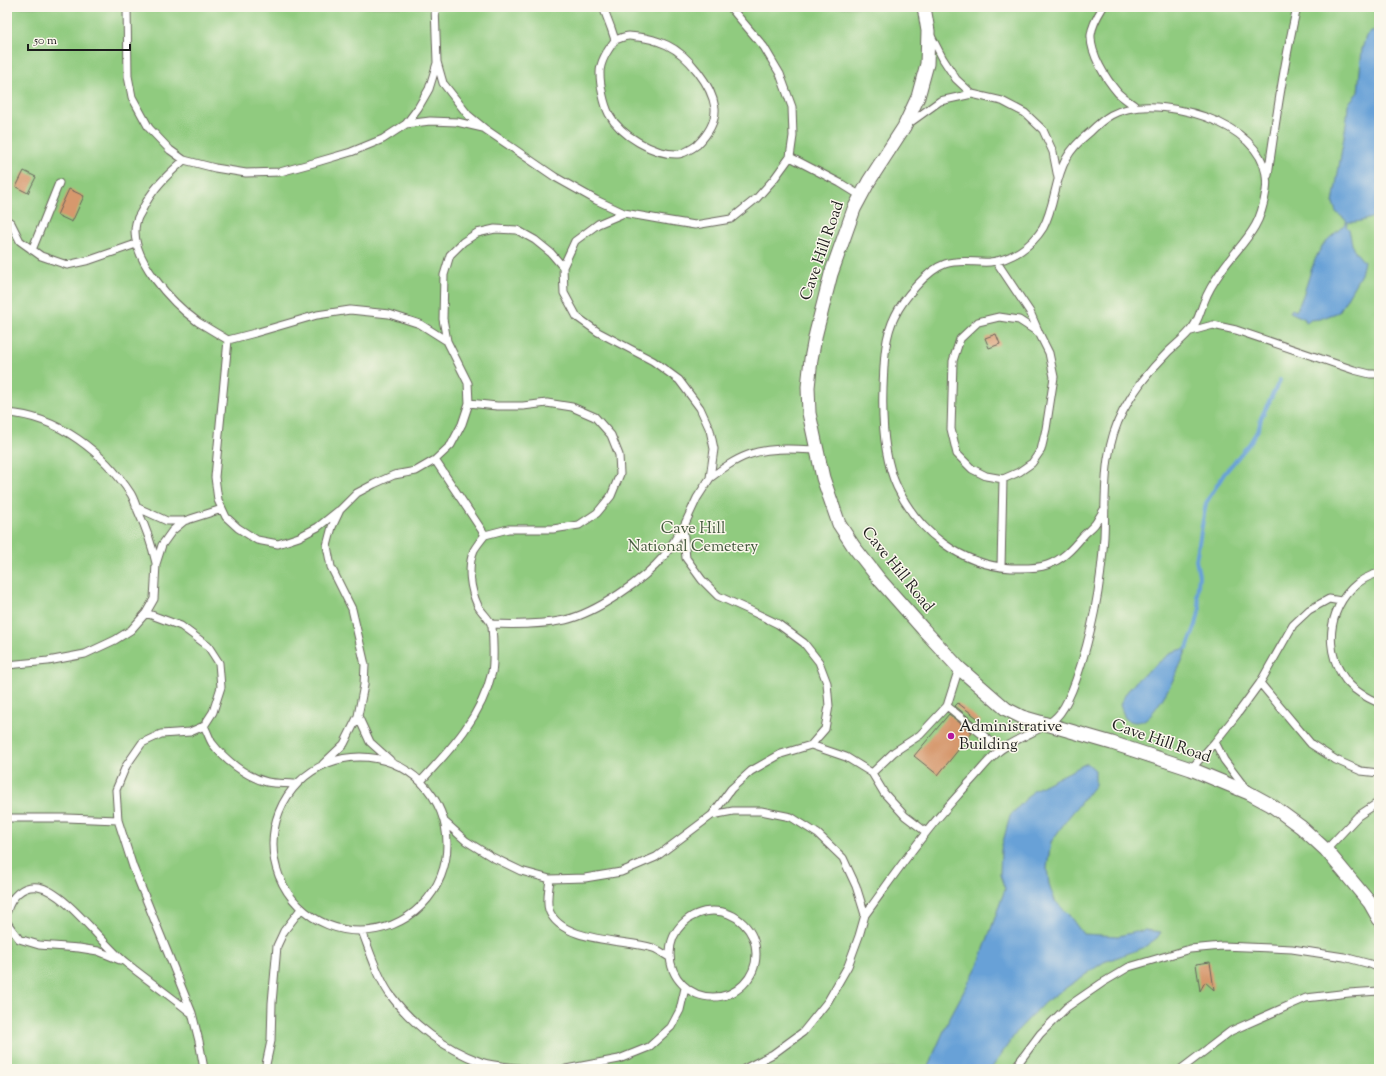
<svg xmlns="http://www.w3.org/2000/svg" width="1386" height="1076" viewBox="0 0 1386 1076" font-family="'Sorts Mill Goudy',serif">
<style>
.green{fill:#90cb7f;stroke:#56744e}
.water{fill:#67a1d7;stroke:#425e7a}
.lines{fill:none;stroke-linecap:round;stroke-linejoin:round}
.stream{stroke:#67a1d7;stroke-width:4}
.building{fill:#d6986d}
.lane-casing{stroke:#67635b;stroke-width:9}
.street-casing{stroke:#67635b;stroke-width:15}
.lane{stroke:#fff;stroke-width:7}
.street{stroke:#fff;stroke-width:13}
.poi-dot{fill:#b5179e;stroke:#fbf7ec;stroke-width:1.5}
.labels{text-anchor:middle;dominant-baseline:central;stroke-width:3;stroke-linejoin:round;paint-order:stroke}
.street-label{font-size:16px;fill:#1c1c1c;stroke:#fbf7ec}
.park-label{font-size:16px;fill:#45593f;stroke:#fbf7ec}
.poi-label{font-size:16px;fill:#1c1c1c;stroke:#fbf7ec;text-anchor:start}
</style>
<rect width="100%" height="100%" fill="#fbf7ec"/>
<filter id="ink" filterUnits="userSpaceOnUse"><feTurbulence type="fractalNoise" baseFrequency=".025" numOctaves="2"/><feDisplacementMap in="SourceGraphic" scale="8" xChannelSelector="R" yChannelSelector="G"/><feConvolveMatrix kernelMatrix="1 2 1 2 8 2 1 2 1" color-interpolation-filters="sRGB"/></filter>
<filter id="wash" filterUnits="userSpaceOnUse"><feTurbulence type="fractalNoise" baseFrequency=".012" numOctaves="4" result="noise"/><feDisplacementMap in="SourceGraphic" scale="16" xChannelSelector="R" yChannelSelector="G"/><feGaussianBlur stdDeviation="0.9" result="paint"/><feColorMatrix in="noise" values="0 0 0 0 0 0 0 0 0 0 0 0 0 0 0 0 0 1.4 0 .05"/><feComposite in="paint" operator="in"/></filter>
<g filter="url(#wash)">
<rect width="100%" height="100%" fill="#f3e7cf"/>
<path class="green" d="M7,7h1372v1062h-1372z"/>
<path class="water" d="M1378,27h1v179l-6,11c-8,3 -16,6 -25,5l-2,4 3,3 4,20 11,13 -3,12 -22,38 -19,7 -11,1 -2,2 -2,-1v-2l-15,-7 2,-3 4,2c12,-21 13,-46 27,-66 6,-8 20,-17 24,-24l-11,-9 -3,-9 14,-85 1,-14 10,-12 4,-43 4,-13z
M1187,648c-5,16 -29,67 -45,73 -7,2 -11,1 -17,-3l-5,-13 6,-12 12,-14 34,-27z
M1087,763l8,7v15l-27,33 -17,24 -4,26 2,16 6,17 13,13 15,20 35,2 27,-6 16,2 -4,6 -14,10 -39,14 -59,40 -27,28 -27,39h-64l23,-52 29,-54 26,-74 -5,-14 1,-26 9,-33 24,-26z"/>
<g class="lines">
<path class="stream" d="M1187,648l9,-23 4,-17 -3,-12 2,-21 -3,-15 10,-57 18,-29 26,-31 9,-15 2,-10 19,-38"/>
</g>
<g id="blocks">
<path class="building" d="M24,171l12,6 -8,16 -12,-6z
M69,189l15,7 -12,26 -15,-7z
M996,334l4,10 -11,4 -4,-10z
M958,703l23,18 -3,4 -23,-19z
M949,714l23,19 -34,42 -24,-19z
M1210,962l4,28 -9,-8 -5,9 -4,-27z"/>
</g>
</g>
<g filter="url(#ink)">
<use href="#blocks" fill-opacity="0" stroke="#67635b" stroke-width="1"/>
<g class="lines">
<g class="lane-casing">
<path id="lane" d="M127,7l1,69 4,21 17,31 21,22 14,10 31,8 31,5 34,-1 37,-10 34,-10 32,-13 23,-15 12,-16 11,-19 8,-26
M435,7l2,55 6,21 25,32 17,14 70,48 41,23 28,13 40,7 31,5 36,-6 26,-21 17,-19 16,-22 3,-21 -1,-29 -12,-33 -16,-27 -34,-40
M603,7l8,21 4,12c-7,10 -15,21 -15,33 0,12 4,31 9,41 11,21 45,41 69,40 5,0 15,-6 19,-9 9,-9 19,-23 18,-37 -3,-23 -27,-53 -48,-63 -9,-4 -19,-7 -29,-8 -3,0 -6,-1 -9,-1 -5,0 -10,3 -14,4
M1103,7c-5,8 -11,18 -12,28 -1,19 15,44 27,58 5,5 12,9 17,13
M930,34l13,25 13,20 16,15
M406,124l24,-3 27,1 26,6
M908,124l32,-23 32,-7 30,7 23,12 18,17 10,22 5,26
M790,157l50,26 21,13
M184,160c-19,17 -32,29 -43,52 -2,3 -4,7 -5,11 -8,34 37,81 62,99 10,6 20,12 30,18l27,-7 62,-18 33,-5 39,4 31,10 27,17
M1268,175c8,-56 16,-112 29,-168
M624,213l-26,11 -23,17 -12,26 1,26 13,24 21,15 55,29 26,19 21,28 10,22 4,19 -4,29 -13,20 -14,30 3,30 16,22 16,16 31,14 29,14 26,19 15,19 8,21 2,23 -4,23 -14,16 -30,9 -30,17 -20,18 -19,26
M7,220l4,3 9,18 21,15 26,9 23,-5 46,-16
M32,250l27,-67
M996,261l34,51 9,21
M1191,331l22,-6 23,5 118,40 16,4h9
M228,340l-13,137 3,23 8,17 12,11 19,12 21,4 21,-7 19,-10 20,-16
M7,413c51,3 97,40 124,81 3,5 5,12 7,17 8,17 14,34 18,52
M435,460l50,75
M710,478c12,-9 24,-18 38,-23 21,-8 46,-6 68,-5
M136,507l31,14h17
M1001,567l2,-88 16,-7 13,-9 9,-13 5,-21 8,-52 -5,-24 -10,-20 -20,-13 -20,-3 -21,5 -18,17 -7,22 -2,68 6,25 15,15 14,7 17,3
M1379,573c-43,11 -60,64 -38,100 2,3 4,7 7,10 9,10 19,15 31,20
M146,613l35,13 27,20 11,17 2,24 -8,25 -9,14 -14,6 -29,2 -19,9 -16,23 -10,24 2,30 15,47 59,146 7,28 5,28
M491,624c25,1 49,1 74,-4 31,-7 79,-40 99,-64 7,-9 12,-19 19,-28
M7,665l41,-4 37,-7 30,-14 16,-10 15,-17 8,-14 2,-35 6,-19 10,-14 12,-10 38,-12
M1260,683l51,61 25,16 25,11 18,2
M947,706l53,43
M358,716l12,26 20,18
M204,726c3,5 5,12 8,17 13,17 34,34 55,39 9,2 20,1 28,2
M1215,742l9,18 22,29
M811,745l35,12 26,16 12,20 21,23 21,16
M273 844a87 87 0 1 1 174 0a87 87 0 1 1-174 0Z
M323,764l21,-20 14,-28 6,-31 1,-20 -13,-56 -21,-42 -4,-21 5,-19 8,-17 17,-17 17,-9 20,-9 22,-4 19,-11 16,-15 11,-21 7,-21 -1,-20 -21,-42 -4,-22 1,-44 6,-20 13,-13 14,-9 18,-4 22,1 18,10 16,13 12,14
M1191,769l24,-27 23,-29 22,-30 33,-58 16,-15 20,-11 12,2
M872,773l22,-21 26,-17 27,-29 12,-38
M421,781c30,-32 61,-65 71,-109 2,-11 1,-35 0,-46 -2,-7 -10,-13 -14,-20 -8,-17 -11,-39 -4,-56 3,-5 7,-10 11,-15l23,-6h45l26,-4 18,-12 14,-17 9,-22 -1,-19 -8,-20 -16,-18 -23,-10 -25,-4 -24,3h-26l-28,-3
M7,818h59l52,2
M446,823l20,18 26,16 29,14 29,8 35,-1 36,-6 35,-15 56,-42 21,-4h28l30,6 27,17 25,24 13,28 9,29 -6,21 -11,30 -20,35 -25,31 -30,22 -29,15
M1326,850l32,-34 21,-14
M550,879c-1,10 -4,22 -1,31 12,33 76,29 104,38 6,2 11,6 16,9
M670 954a43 43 0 1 1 86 0a43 43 0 1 1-86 0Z
M7,911c4,-14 15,-26 31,-24 27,4 64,57 87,75 21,17 44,33 65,50
M865,915c20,-27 39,-55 60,-81 13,-17 28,-33 42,-49 11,-11 20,-24 31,-33 17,-15 49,-22 62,-39 7,-9 12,-22 16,-33 16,-46 25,-95 28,-143 2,-43 -2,-87 19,-126 11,-21 27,-41 44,-58 9,-9 19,-16 26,-26 6,-8 7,-16 11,-25 4,-11 11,-22 18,-32 10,-15 24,-28 33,-44 6,-10 9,-23 11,-35 5,-33 -20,-56 -48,-69 -29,-13 -78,-23 -107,-7 -7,4 -15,11 -21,17 -10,8 -18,16 -24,27 -12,22 -11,47 -23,69 -11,18 -32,32 -53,34 -14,1 -31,-3 -45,2 -18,6 -42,35 -50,52 -11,21 -11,49 -12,72 -1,31 1,71 14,99 21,45 64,78 114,81 11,0 25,1 36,-3 15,-5 25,-16 35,-28 4,-5 9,-8 13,-13 1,-1 9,-15 10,-16
M7,923l12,16 20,6 40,3 19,3 22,9
M362,931c8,21 15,44 27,62 23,32 56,56 92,69 13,4 29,5 43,7
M265,1069l6,-28 1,-38 5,-57 7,-15 17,-22
M566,1069l53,-10 30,-12 22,-20 9,-17 5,-22
M1014,1069l26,-35 27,-27 35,-24 27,-16 61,-18 32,-3 70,3 52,8 26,7 9,4
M1181,1069l50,-38 75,-33 43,-5 30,-2"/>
</g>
<g class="street-casing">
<path id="street" d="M924,7l4,24 -1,33 -9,33 -14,30 -35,54 -15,28 -23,65 -15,59 -5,26 -3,28 1,26 14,65 16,46 15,23 25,32 44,50 36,39 47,41 16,8 90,26 79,26 58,24 22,12 30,22 25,23 44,53 9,16"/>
</g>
<use href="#lane" class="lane"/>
<use href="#street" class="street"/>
</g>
</g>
<circle class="poi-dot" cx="951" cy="736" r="4"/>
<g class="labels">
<g class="street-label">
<text transform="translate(823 251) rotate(-71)">Cave Hill Road</text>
<text transform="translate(897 570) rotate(51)">Cave Hill Road</text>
<text transform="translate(1161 742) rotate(19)">Cave Hill Road</text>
</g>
<g class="park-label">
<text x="693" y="529">Cave Hill<tspan x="693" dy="18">National Cemetery</tspan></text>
</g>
<g class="poi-label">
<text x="959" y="727">Administrative<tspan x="959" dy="18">Building</tspan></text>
</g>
</g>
<rect width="1386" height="1076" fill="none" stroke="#fbf7ec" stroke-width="24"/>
<path d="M28 44v6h102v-6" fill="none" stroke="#1c1c1c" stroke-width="2"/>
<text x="34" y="44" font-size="12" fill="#1c1c1c" stroke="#fbf7ec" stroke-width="3" paint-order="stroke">50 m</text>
</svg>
